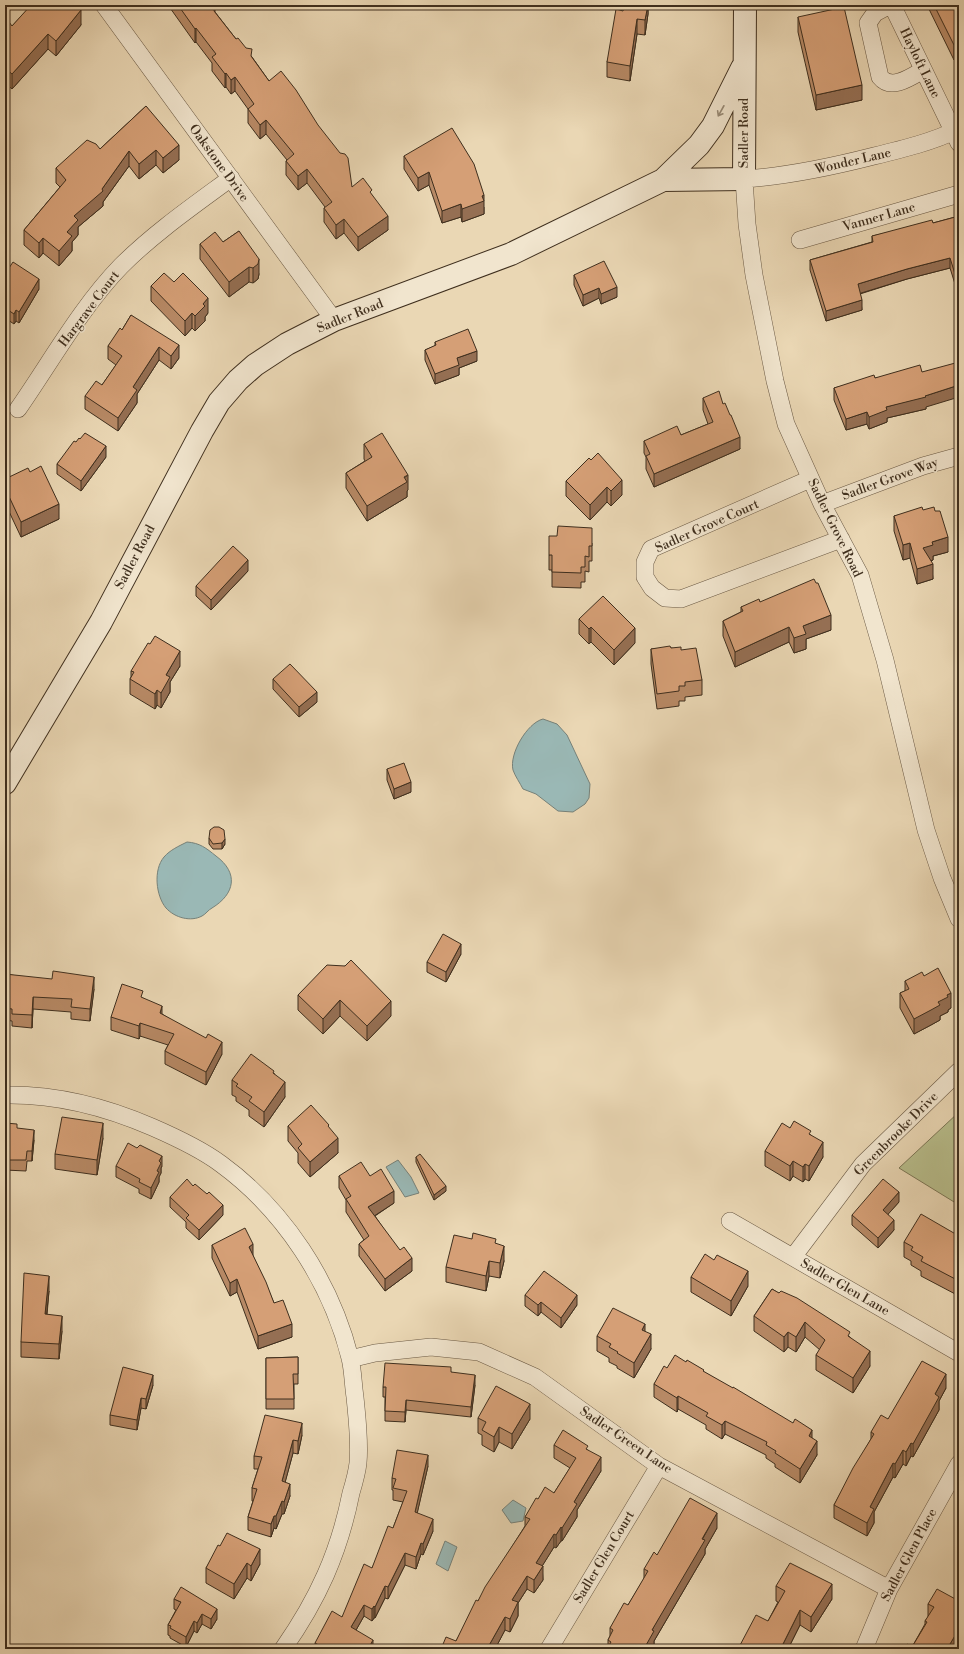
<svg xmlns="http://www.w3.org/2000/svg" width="964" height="1654" viewBox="0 0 964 1654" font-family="'Libre Bodoni',serif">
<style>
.green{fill:#b8be8c;stroke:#7c7655}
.water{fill:#9ab8b5;stroke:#768179}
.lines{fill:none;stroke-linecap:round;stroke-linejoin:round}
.street-casing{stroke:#6a5944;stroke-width:18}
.secondary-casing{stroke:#3f2f1e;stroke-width:24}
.street{stroke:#f1e5ce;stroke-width:17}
.secondary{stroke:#f1e5ce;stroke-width:22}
.wall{fill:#b78965;stroke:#3f2f1e}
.shaded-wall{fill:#956f53;stroke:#3f2f1e}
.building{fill:#d59f76;stroke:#3f2f1e}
.oneway{stroke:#988a76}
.labels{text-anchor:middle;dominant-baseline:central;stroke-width:3;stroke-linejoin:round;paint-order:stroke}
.street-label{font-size:13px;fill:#3f2f1e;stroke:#f1e5ce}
</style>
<rect width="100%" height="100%" fill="#ead7b4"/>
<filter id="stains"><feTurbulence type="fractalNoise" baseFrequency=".005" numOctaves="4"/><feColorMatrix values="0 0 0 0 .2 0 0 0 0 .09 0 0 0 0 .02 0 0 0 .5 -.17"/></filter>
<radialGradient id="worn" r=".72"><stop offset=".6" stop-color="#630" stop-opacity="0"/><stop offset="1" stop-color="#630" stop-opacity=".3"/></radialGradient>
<path class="green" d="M959,1112v93l-60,-37z"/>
<path class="water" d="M543,719l14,5 10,11 23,49 -1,14 -4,6 -12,8 -15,-1 -22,-17 -13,-5c-3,-6 -8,-13 -10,-19 -4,-16 14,-47 30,-51z
M187,842c13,1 19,6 29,14 23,17 19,38 -4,52 -4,2 -6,6 -10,8 -11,6 -27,2 -36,-8 -10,-12 -13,-38 -2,-51 6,-7 15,-11 23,-15z
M398,1160l13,17 8,16 -14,4 -19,-30z
M513,1500l13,8 -3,13 -12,2 -9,-13z
M445,1541l12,6 -9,24 -12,-7z"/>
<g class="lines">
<g class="street-casing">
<path id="street" d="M104,5l230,315
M890,5l-15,8 -7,10 12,54c11,14 31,0 43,-7
M892,5l67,138
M959,129c-27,13 -56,20 -85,27 -43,11 -85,20 -130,23l3,45 7,51 21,106 11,43 36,80 38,71 25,85 41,170 16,48 17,41
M800,240l159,-46
M18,409c32,-46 64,-103 103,-143 33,-33 72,-60 110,-88
M810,479l-159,70 -6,13v15l7,11 13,10 16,1 160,-60
M822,504l101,-38 36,-10
M5,1095c51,-1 101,12 147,32 23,10 49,22 69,37 63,46 110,118 129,194 3,12 3,26 5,39 2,21 5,44 3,66 -1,10 -4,20 -7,30 -12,60 -33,106 -68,156
M730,1221l229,132
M793,1257l70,-93 96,-93
M350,1359l25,-6 56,-6 48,5 56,25 124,89 230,123
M549,1649l110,-183
M864,1649l25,-60 70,-125"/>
</g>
<g class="secondary-casing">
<path id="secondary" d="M663,180l36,-35 14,-19 29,-58
M5,783l96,-161 101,-191 17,-29 19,-22 17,-15 32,-21 47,-24 177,-66 152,-74 81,-1 1,-174"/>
</g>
<use href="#street" class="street"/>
<use href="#secondary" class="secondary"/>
</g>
<path class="wall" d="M28,5h48l5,20 -25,31 -8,-7 -36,40 -7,-6v-56l7,-1 17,-18 -1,-1z
M168,5h47v7l21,27 16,18 17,24 83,106 20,8 16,35 -30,21 -14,-18 -8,6 -12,-17v-14l1,-1 -18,-24 -9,7 -12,-15v-14l1,-1 -21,-26 -6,5 -12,-16v-14l-13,-18 -4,3 -5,-7 -1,1 -13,-17v-8l-16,-21 -1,1z
M648,5v9l-3,21 -8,-1 -7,47 -23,-4v-15l16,-51z
M927,5h32v52l-5,3z
M798,17l64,83 -46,10 -18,-78z
M146,106l33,54 -16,13 -7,-8 -17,14 -10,-13 -26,36v4l-25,21v8l-6,7v9l-13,15 -16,-13 -4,5 -15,-13v-15l36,-43 -4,-4v-15l44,-19z
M404,156l80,51v7l-22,8 -1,-5 -19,6 -13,-38 -11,6 -14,-22z
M959,216v67l-4,1 -5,-16 -43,11 -47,15 2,16 -36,11 -16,-51v-10l62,-18v-6l61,-13z
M239,231l20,43 -1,5 -5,4 -4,-1 -20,15 -29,-38v-15l23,-2z
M5,274l34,15 -20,34 -3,-2 -2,3 -9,-6z
M574,275l43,22 -16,7 -2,-6 -16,8 -9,-21z
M151,286l57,27 -3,4v4l-10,10 -3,-3 -7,8 -34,-35z
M131,315l48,43 -8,11 -12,-9 -22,34v9l-19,28 -33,-22v-13l17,-11 14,-20 -8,-6v-13l14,-16z
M435,342l42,19 -18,7v7l-24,9 -10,-24v-10l10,-4z
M922,372l4,37 -39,9v4l-18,7 -2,-5 -21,6 -12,-30v-12l41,-10z
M703,398l20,6 17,45 -86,38 -8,-18v-12l-2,-4v-12l37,-6 27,-11 -5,-14z
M76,442l30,15 -25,34 -24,-17v-10z
M364,444l44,46 -1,1v6l-40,24 -21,-33v-15l19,-12 -1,-2z
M589,458l33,37 -11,11 -4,-4 -17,18 -24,-24v-15z
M30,472l29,47 -38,18 -16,-34v-24z
M923,510l25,42 -15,4v4l-2,1 2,18 -16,5 -7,-26 -7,2 -9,-29v-15z
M592,543v18h-3v11l-4,-1v11h-4v6l-29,-1v-17h-3v-15z
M248,571l-37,39 -15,-14v-10z
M760,602l71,28 -25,9v10l-12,4 -5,-11 -54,25 -12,-31v-15l18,-9v-5z
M579,619l56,24 -21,22 -23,-23 -2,2 -10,-10z
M671,648l10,2 21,30v15l-17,2v4h-6v5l-22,3 -6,-45v-15z
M180,666l-10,16v10l-9,16 -4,-3 -2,4 -25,-15v-15l1,-2v-6z
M273,679l44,23 -18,15 -26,-28z
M387,769l24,23 -17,7 -7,-19z
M209,838l16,6 -3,5h-9l-4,-5z
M461,954l-15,28 -19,-10v-10z
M345,966l46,50 -24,25 -27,-25 -17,18 -25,-24v-15z
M5,974l89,15 -4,32 -19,-2v-7l-38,-3 -1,19 -20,-2v-5l-7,-1z
M924,976l27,32 -3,2v2l-8,4v4l-9,5 -17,9 -14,-26v-15l5,-2v-10z
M143,998l19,16 60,40 -16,31 -41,-21v-13l3,-6 -28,-9 -1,3 -28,-9v-13z
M274,1073l11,24 -21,30 -15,-11v-6l-13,-9v-4l-4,-2v-15z
M5,1123l12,6 17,11 -2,21h-5l-1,10 -21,-1z
M288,1126l41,2 9,25 -28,24 -12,-14v-10l-10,-12z
M790,1128l21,7 12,22 -14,24 -4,-2 -2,3 -10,-6 -3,5 -25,-15v-15z
M103,1138l-6,37 -42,-6v-15z
M416,1157l30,34 -12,9 -18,-38z
M116,1166h46l-1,2v5l-2,4v5l-8,17 -12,-6v-4l-23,-12z
M339,1176h31l24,27 -19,13 37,55 -27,20 -26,-35v-12l5,-4 -18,-28v-12l-7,-12z
M170,1197l53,18 -24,25 -13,-12v-6l-16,-15z
M899,1202l-11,12 6,16 -16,18 -26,-23v-10z
M959,1236v60l-38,-20v-5l-10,-6v-4l-7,-4v-15z
M472,1239l24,5 8,17 -4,17 -11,-2 -3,15 -40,-9v-15z
M212,1245l41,11 21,47 18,34 -34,12 -21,-57 -7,4 -18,-38z
M691,1277l57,9 -17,30 -40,-24z
M772,1289l78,48 20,29 -17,27 -37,-23v-15l4,-5 -15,-13 -9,15 -8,-5 -4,5 -30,-21v-15z
M49,1291l-2,24 15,16 -3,28 -38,-2v-15z
M525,1295l52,10 -16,23 -20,-16 -3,4 -13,-10z
M645,1331l6,18 -17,29 -17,-10v-2l-8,-4v-4l-12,-7v-15z
M298,1357v27h-4v25h-28v-51z
M667,1368l37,4 108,66 5,17 -17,28 -25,-16v-3l-9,-6v-3l-41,-21 -3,5 -16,-10v-4l-28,-16 -1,3 -23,-15v-13z
M451,1372l24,13 -4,32 -65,-7 -1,12 -20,-1v-24h-2v-10z
M153,1385l-7,24 -5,-1 -4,22 -27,-5v-10z
M946,1388l-7,13v9l-26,47 -2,-1 -5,10 -3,-2 -8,14 -2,-1 -19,35v11l-7,13 -33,-18v-13l37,-66v-7l17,-13z
M478,1418l52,1 -18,30 -13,-7 -5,10 -12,-7v-10l-4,-2z
M302,1435l-4,19 -5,-1 -8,29 5,14 -6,18h-2l-6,15 -2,-1 -3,9 -23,-7v-13l5,-16h-1v-13l6,-19h-4v-13z
M554,1445l34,5 13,21 -24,39v7l-15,24h-1l-5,7 -2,-1 -12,19 1,14 -9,13 -7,-4 -9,14v13l-8,16 -5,-2 -10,19h-54l15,-8 22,-40 47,-75v-9l13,-18 16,-6 16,-25 -16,-10z
M428,1466l-11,47 16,18 -10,24 -2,-1 -5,15 -11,-4 -17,34 -3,-1 -10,20h-1l-2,3 -8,-5 -8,14 17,19h-58v-6l27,-26 30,-49 21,-40 10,-26 -10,-2v-10h-1v-12z
M717,1528l-12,21v5l-51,87v5l-2,3h-45l1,-1v-8l2,-4v-8l18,-23 16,-26v-10l13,-14z
M220,1546l40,18 -9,17 -4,-3 -13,21 -28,-16v-15z
M959,1564v22l-3,-2v-15z
M776,1586l56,13 -21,33 -11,-7 -12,24h-50l30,-28 10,-19 -2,-1z
M174,1599l43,20 -6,10 -9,-5 -5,9 -3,-2 -8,16 -16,-9v-2l-2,-1v-10l8,-15 -2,-1z
M959,1601v43l-3,5 -44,-2 13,-23v-3l3,-4v-13z"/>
<path class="shaded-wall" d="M648,5v9l-3,21v-15z
M81,10v15l-25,31v-15z
M637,19v15l-7,47v-15z
M196,28v14l-1,1v-14z
M48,34v15l-36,40v-15z
M959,42v15l-5,3v-15z
M226,73v14l-1,1v-14z
M235,77v14l-4,3v-14z
M862,85v15l-46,10v-15z
M266,120v14l-6,5v-14z
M179,145v15l-16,13v-15z
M156,150v15l-17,14v-15z
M129,151v15l-26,36v4l-25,21v8l-6,7v9l-13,15v-15l15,-35 28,-27z
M307,169v14l-9,7v-14z
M429,172v13l-11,6v-13z
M484,195v19l-22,8v-13z
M461,204v13l-19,6v-12z
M388,216v14l-30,21v-14z
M344,219v14l-8,6v-14z
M43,238v15l-4,5v-15z
M950,258v10l-43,11 -49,15v-10l49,-15z
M259,259v15l-1,5 -5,4v-15z
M249,267v15l-20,15v-15z
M959,273v10l-4,1v-10z
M39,279v10l-20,34v-11z
M617,287v10l-16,7v-10z
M599,288v10l-16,8v-11z
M208,298v15l-3,4v4l-10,10v-15l8,-12z
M862,300v10l-36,11v-10z
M16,310v11l-2,3v-10z
M192,313v15l-7,8v-15z
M179,345v13l-8,11v-13z
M159,347v13l-22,34v9l-19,28v-13l15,-31z
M477,351v10l-18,7v7l-24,9v-10l22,-16z
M959,385v12l-33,10v2l-39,9v4l-18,7v-12l17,-10 39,-11z
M867,412v12l-21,6v-11z
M740,437v12l-86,38v-13z
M106,446v11l-25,34v-10z
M408,475v15l-1,1v6l-40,24v-15z
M622,480v15l-11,11v-15z
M607,487v15l-17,18v-15z
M59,504v15l-38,18v-15z
M948,537v15l-15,4v4l-10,3v-15l9,-6z
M910,543v15l-7,2v-15z
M248,560v11l-37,39v-10z
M933,564v15l-16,5v-15z
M831,615v15l-25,9v10l-12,4v-15l9,-12z
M591,627v15l-2,2v-15z
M789,627v15l-54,25v-15z
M635,628v15l-21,22v-15z
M180,651v15l-10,16v10l-9,16v-15l5,-18z
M157,690v15l-2,4v-15z
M317,692v10l-18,15v-10z
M411,782v10l-17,7v-10z
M225,839v5l-3,5v-6z
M461,944v10l-15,28v-10z
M94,977v12l-4,32v-12z
M951,993v15l-3,2v2l-8,4v4l-9,5 -17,9v-15l33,-24z
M33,997v12l-1,19v-13z
M340,1000v16l-17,18v-15z
M391,1001v15l-24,25v-15z
M162,1006v12l-2,-5z
M140,1023v13l-1,3v-13z
M222,1042v12l-16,31v-13z
M285,1082v15l-21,30v-15z
M103,1123v15l-6,37v-15z
M34,1130v10l-2,21v-10z
M338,1138v15l-28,24v-15z
M823,1142v15l-14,24v-15z
M162,1156v10l-1,2v5l-2,4v5l-8,17v-11l8,-27z
M793,1161v15l-3,5v-15z
M805,1164v15l-2,3v-15z
M446,1186v5l-12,9v-5z
M394,1191v12l-26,17v-13z
M899,1192v10l-16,18v-10z
M223,1205v10l-24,25v-10z
M894,1220v10l-16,18v-10z
M253,1244v13l-4,-10z
M504,1246v15l-4,17v-15z
M412,1258v13l-27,20v-12z
M489,1261v15l-3,15v-15z
M748,1271v15l-17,30v-15z
M49,1276v15l-4,38v-15z
M237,1279v13l-7,4v-13z
M577,1295v10l-16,23v-10z
M541,1302v10l-3,4v-11z
M62,1316v15l-3,28v-15z
M805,1322v15l-9,15v-15z
M292,1324v13l-34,12v-13z
M645,1324v15l-3,-9z
M788,1332v15l-4,5v-15z
M651,1334v15l-17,29v-15z
M870,1351v15l-17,27v-15z
M946,1374v14l-7,13v9l-26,47v-13l22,-50z
M153,1375v10l-7,24v-10z
M475,1375v10l-4,32v-10z
M678,1396v13l-1,3v-14z
M141,1398v10l-4,22v-10z
M406,1400v10l-1,12v-10z
M530,1404v15l-18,30v-15z
M725,1421v13l-3,5v-14z
M302,1423v12l-4,19v-13z
M499,1427v15l-5,10v-15z
M812,1430v14l-3,-8z
M293,1440v13l-11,41v-13z
M817,1441v14l-17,28v-14z
M911,1443v13l-5,10v-14z
M903,1450v14l-8,14v-14z
M428,1455v11l-13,57v-11z
M601,1457v14l-24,39v7l-15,24v-13l12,-26z
M893,1463v14l-19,35v11l-7,13v-13l3,-16z
M290,1484v12l-6,18v-12z
M282,1501v13l-6,15v-13z
M717,1513v15l-12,21v5l-51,87v5l-2,3h-7v-2l7,-17z
M274,1516v12l-3,9v-13z
M433,1519v12l-10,24v-11z
M561,1527v14l-5,7v-13z
M554,1534v13l-18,29v-13z
M421,1543v11l-5,15v-12z
M260,1549v15l-9,17v-15z
M405,1553v12l-17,34v-12z
M247,1563v15l-13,21v-15z
M543,1566v14l-9,13v-13z
M527,1576v13l-9,14v13l-8,16v-13l2,-19z
M832,1584v15l-21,33v-15z
M385,1586v12l-10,20v-11z
M364,1605v11l-13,23v-12z
M374,1606v12l-2,3v-12z
M217,1609v10l-6,10v-10z
M800,1610v15l-12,24h-7v-1z
M202,1614v10l-5,9v-10z
M505,1617v13l-10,19h-8z
M194,1621v10l-8,16v-10z
M959,1629v15l-3,5h-9z
M373,1640v9h-5z"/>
<path class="building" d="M31,5h45l5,5 -25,31 -8,-7 -36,40 -7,-6v-41l4,-5 3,4z
M178,5h37l-1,6 22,28 2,-1 8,10 6,1 -1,7 18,25 12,-10 15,19 22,35 22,28 5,1 3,4 4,29 11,-9 9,12 -2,2 18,24 -30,21 -14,-18 -8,6 -12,-17 8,-6 -25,-33 -9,7 -12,-15 8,-7 -28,-34 -6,5 -12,-16 6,-5 -19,-27 -4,3 -5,-7 -1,1 -13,-17 4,-3 -20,-26 -1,1z
M624,5h24l-3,15 -8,-1 -7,47 -23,-4 9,-53 7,2z
M934,5h25v37l-5,3z
M844,7l18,78 -46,10 -18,-78z
M146,106l33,39 -16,13 -7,-8 -17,14 -10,-13 -27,38 1,2 -29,25 4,4 -11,12 5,4 -13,15 -16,-13 -4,5 -15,-13 42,-50 -10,-12 31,-28 9,4 4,5z
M452,128l22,36 10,31 -2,1 2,5 -22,8 -1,-5 -19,7 -13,-39 -11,6 -14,-22z
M959,216v57l-4,1 -5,-16 -43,11 -49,15 4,16 -36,11 -16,-51 63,-18 -1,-6 60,-16 1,3z
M239,231l20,28 -1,5 -5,4 -4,-1 -20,15 -29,-38 15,-12 8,10z
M604,261l13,26 -16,7 -2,-6 -16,7 -9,-20z
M13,262l26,17 -20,33 -3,-2 -2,4 -9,-6v-34z
M164,273l10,9 9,-9 25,25 -5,6 2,2 -10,10 -3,-3 -7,8 -34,-35z
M131,315l48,30 -8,11 -12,-9 -26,40 4,3 -19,28 -33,-22 11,-15 6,4 20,-29 -14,-10 12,-18 2,2z
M468,329l9,22 -20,7 2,7 -24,9 -10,-24 11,-5 -1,-3z
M959,362v23l-34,11 1,1 -40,10 1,3 -18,7 -2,-5 -21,7 -12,-31 40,-13 1,3 45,-13 2,7z
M719,391l4,13 2,-1 5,12h1l9,22 -86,37 -8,-18 4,-2 -6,-13 33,-15 4,9 32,-13 -10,-24z
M85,433l21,13 -25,35 -24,-17 17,-23 2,1 3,-4 1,1z
M382,433l26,42 -4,2 3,5 -40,24 -21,-33 26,-16 -8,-13z
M598,453l24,27 -11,11 -4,-4 -17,18 -24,-24 23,-23 2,2z
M41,466l18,38 -38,18 -16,-34v-9l23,-11 2,4z
M922,507l1,3 11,-3 1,4h5l8,26 -16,5 1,3 -10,3 10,16 -16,5 -7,-26 -7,2 -9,-29z
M558,526l34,2v18h-3v11l-4,-1v11h-4v6l-29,-1v-17h-3v-19h8z
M233,546l15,14 -37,40 -15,-14z
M814,579l2,4h2l13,32 -28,11 3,8 -12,4 -5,-11 -54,25 -12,-31 20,-10 -2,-4 18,-8 1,3z
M603,596l32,32 -21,22 -23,-23 -2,2 -10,-10z
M155,636l25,15 -14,24 4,2 -9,16 -4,-3 -2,4 -25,-15 4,-7 -3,-1 17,-28 2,1z
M670,646l1,2 10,-1v3l15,-2 6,32 -17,2v4h-6v5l-22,3 -6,-45z
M290,664l27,28 -18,15 -26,-28z
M404,763l7,19 -17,7 -7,-20z
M214,827h5l5,3 1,9 -3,4 -9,1 -4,-6 1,-8z
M443,934l18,10 -15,28 -19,-10z
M351,960l40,41 -24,25 -27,-26 -17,19 -25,-24 29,-30 18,1z
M938,968l13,25 -4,2 1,2 -10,5 2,3 -9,5 -17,9 -14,-26 9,-4 -4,-8 17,-9 2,4z
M53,971l41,6 -4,32 -19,-2 1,-8 -39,-2 -1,18 -20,-1v-5l-7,-1v-34l47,5z
M122,984l21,7 -2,6 21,9 -2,7 46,25 2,-4 14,8 -16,30 -41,-21 9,-17 -34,-11 -1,3 -28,-9z
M251,1054l23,17 -1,2 12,9 -21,30 -15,-11 3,-4 -16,-11 2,-2 -6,-4z
M311,1105l18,20 -1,1 10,12 -28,24 -12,-14 4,-4 -14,-18z
M62,1117l41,6 -6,37 -42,-6z
M794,1121l17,10 -2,3 14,8 -14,24 -4,-2 -2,3 -10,-6 -3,5 -25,-15 17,-28 8,5z
M5,1123l12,1v4l17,2 -2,21h-5l-1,9h-21z
M128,1143l9,5 3,-3 22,11 -3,5 2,2 -4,8 2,1 -8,16 -12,-6 1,-3 -24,-13z
M420,1154l26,32 -12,9 -18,-38z
M361,1162l9,14 11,-7 13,22 -26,16 32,43 4,-3 8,11 -27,21 -26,-35 10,-8 -23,-37 5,-3 -12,-20z
M187,1179l6,7 2,-2 12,10 2,-2 14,13 -24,25 -13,-12 3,-3 -19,-18z
M883,1179l16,13 -16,18 11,10 -16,18 -26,-23z
M921,1214l38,22v45l-38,-20 2,-4 -12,-7 2,-3 -9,-5z
M245,1228l8,16 -4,3 17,35 8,21 9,-3 9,24 -34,12 -21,-57 -7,4 -18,-38z
M473,1233l23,6 -1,4 9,3 -4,17 -11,-2 -3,15 -40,-9 8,-32 18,4z
M705,1254l9,6 3,-5 31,16 -17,30 -40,-24z
M544,1271l33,24 -16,23 -20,-16 -3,3 -13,-10z
M24,1273l25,3 -4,38 17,2 -3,28 -38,-2z
M772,1289l7,4 2,-2 16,7 53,34 -2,4 22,15 -17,27 -37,-23 9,-15 -20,-18 -9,15 -8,-5 -4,5 -30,-21z
M613,1308l32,16 -3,6 9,4 -17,29 -17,-10 1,-1 -9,-5 2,-3 -14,-8z
M675,1355l11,7 1,-2 17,10 -1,1 30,17v-1l60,36 2,-4 17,11 -3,6 8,5 -17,28 -25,-16 1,-2 -10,-6 1,-3 -42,-21 -3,4 -16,-9 2,-3 -30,-17 -1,2 -23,-14 10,-18 3,2z
M298,1357v17h-5l1,25h-28v-41z
M922,1361l24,13 -11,20 4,3 -26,47 -2,-1 -5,9 -3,-2 -8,14 -2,-1 -23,44 4,2 -7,14 -33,-18 19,-37 21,-34 -3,-2 10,-17 7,4z
M385,1363l66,4v5l24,3 -4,32 -65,-7 -1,12 -20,-1 1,-24h-3z
M123,1367l30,8 -7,24 -5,-1 -4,22 -27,-5z
M496,1386l34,18 -18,30 -13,-7 -5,10 -12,-7 4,-8 -8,-4z
M265,1415l37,8 -4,18 -5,-1 -11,41 8,3 -6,18 -2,-1 -6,15h-2l-3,8 -23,-7 9,-28 -5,-1 10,-31 -8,-1z
M563,1430l25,16 -2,3 15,8 -27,45 3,2 -15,24 -1,-1 -5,8 -2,-1 -18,29 7,3 -9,14 -7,-4 -15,24 6,2 -8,17 -5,-2 -18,32h-46l5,-12 10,4 20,-41 2,1 7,-14 45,-68 -5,-2 11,-19 2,1 7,-12 9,6 22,-35 -22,-13z
M397,1450l31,5 -13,57 18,7 -10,25 -2,-1 -5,14 -11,-4 -17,34 -3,-1 -10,21 -1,-1 -2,3 -8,-4 -13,22 22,13 -5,9h-19l-8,-4 -2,4h-13l-11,-6 17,-32 10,6 22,-53 8,4 16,-42 5,2 14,-37 -14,-3 3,-9 -4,-1z
M690,1498l27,15 -15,26 3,1 -53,90 2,1 -9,16 -4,-2 -2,4h-32l4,-7 -3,-2 5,-10 -3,-2 14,-25 4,2 20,-34 -4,-2 10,-17 3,3z
M227,1533l33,16 -9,17 -4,-3 -13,21 -28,-16 12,-23 2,1z
M790,1563l42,21 -21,33 -11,-7 -19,38 -4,-3 -2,4h-37l18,-34 12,6 17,-30 -9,-5z
M959,1564v7l-3,-2z
M181,1587l36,22 -6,10 -9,-5 -5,9 -3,-2 -8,16 -16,-9 1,-2 -3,-1 13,-23 -7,-3z
M937,1589l22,12v28l-12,20h-43l3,-5 5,3 15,-25 -2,-1 9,-14 -6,-3z"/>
<defs><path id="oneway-shaft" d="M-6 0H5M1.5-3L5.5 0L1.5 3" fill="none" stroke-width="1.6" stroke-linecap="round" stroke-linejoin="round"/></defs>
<use class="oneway" href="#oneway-shaft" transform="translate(721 111) rotate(119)"/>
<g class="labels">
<g class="street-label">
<text transform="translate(920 63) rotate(64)">Hayloft Lane</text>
<text transform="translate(744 133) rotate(-90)">Sadler Road</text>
<text transform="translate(853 161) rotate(-13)">Wonder Lane</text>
<text transform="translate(219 163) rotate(54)">Oakstone Drive</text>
<text transform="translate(879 217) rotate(-16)">Vanner Lane</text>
<text transform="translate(89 309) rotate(-53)">Hargrave Court</text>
<text transform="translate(350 316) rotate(-22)">Sadler Road</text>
<text transform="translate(890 479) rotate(-20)">Sadler Grove Way</text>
<text transform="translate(707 526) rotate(-24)">Sadler Grove Court</text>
<text transform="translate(835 528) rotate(64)">Sadler Grove Road</text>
<text transform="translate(135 557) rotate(-62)">Sadler Road</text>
<text transform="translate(896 1134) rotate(-45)">Greenbrooke Drive</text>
<text transform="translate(845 1287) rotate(30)">Sadler Glen Lane</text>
<text transform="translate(626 1440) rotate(34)">Sadler Green Lane</text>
<text transform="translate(909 1555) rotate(-62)">Sadler Glen Place</text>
<text transform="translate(604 1557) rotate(-59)">Sadler Glen Court</text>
</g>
</g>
<rect width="964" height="1654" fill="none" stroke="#ead7b4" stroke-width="20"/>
<rect x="6" y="6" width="952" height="1642" fill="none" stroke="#3f2f1e" stroke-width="2"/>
<rect x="10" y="10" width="944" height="1634" fill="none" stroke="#3f2f1e"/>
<rect width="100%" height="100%" filter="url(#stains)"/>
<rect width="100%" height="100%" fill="url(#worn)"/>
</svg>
